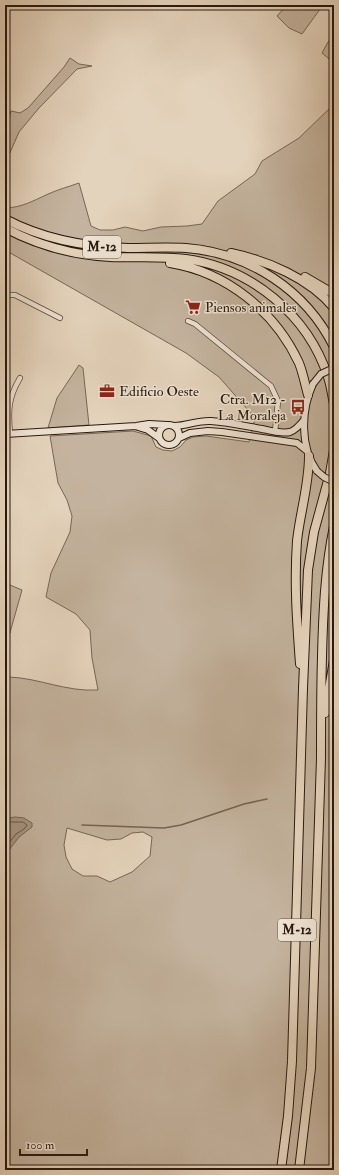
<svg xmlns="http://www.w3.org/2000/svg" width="339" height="1175" viewBox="0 0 339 1175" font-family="'IM FELL Double Pica',serif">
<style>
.green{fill:#c4b39e;stroke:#776656;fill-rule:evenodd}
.water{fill:#a59480;stroke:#746352}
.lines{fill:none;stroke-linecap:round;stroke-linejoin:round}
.shore{stroke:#685646;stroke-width:1}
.stream{stroke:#746352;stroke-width:1.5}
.street-casing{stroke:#584839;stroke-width:6}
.secondary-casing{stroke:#2a190d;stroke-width:8}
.highway-casing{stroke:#2a190d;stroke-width:10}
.street{stroke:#ede2d3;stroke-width:4.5}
.secondary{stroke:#ede2d3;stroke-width:6}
.highway{stroke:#e4d3bc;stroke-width:8}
.secondary-bridge-casing{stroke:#2a190d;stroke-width:8;stroke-linecap:butt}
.secondary-bridge{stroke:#ede2d3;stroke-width:6}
.labels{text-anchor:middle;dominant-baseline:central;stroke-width:3;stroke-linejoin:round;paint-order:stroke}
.shield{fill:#ede2d3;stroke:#645548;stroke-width:1}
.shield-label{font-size:13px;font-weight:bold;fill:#2a190d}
.poi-label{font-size:14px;fill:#2a190d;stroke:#ede2d3;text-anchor:start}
</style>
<rect width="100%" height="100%" fill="#e4d3bc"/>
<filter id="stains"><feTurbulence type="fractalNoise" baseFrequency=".005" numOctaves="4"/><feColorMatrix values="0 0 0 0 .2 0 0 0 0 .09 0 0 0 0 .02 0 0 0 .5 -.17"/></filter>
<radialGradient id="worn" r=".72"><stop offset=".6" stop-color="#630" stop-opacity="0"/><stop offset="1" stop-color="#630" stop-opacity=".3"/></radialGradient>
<path class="green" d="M287,5h36l-21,29 -13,-6 -12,-12z
M334,35v28l-12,-10 6,-11z
M70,58l9,6 13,2 -15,3 -38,39 -20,24 -14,32v-32l6,-21 9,2 8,-5 36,-41z
M329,109l5,28v1033h-329v-587l17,7 -13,46v41c30,1 57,15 89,13l-6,-32 -2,-28 -14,-16 -30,-17 5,-24 19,-41 2,-16 -5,-16 -9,-17 -8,-47 83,-5 18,5 5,11 7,3 9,1 8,-4 6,-7 7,-3 13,-1 43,6 6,-24 -36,-41 -33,-24 -181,-103v-44l2,2c15,-1 26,-7 39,-13 10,-5 22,-8 33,-12l12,43 9,4h13l12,-3 18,4 18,-4 26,-1 15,-2 16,-23 37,-27 7,-13 37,-23zM67,828l40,12 14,-1 11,-6 11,-1 9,5 -2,19 -18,16 -22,10 -13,-6h-14l-11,-7 -6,-12 -2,-12z
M79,365l4,3 6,57 -41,3 9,-30z"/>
<path class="water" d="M15,817l9,1 8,5v4l-13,10 -10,13 -4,3v-34z"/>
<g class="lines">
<path class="shore" d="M5,822h18l4,3 -3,4 -8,5 -11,14"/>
<path class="stream" d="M82,825l82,3 17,-3 63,-21 23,-5"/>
<g class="street-casing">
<path id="street" d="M5,295h10l45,23
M188,321l7,3 76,62 7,15 -3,31
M10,434c-2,-23 -2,-36 10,-56"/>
</g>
<g class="secondary-casing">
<path id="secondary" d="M313,384c-12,26 -13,63 4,87
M159 435a10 10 0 1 1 20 0a10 10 0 1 1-20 0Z
M174,426c13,0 24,-6 37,-5 17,1 34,5 51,8 9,2 20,5 28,3 6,-2 10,-7 14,-12
M138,427l10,3 11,8
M5,434l131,-8 13,-2 18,1
M179,438l11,-5 18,-2 14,1 75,11 10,8"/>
</g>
<g class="highway-casing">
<path id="highway" d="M5,219c38,20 81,28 123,29 20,0 39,-1 58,0 63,5 120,42 148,99
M5,228c32,17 69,27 105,29 25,1 51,-1 76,2 65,9 122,56 142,118 3,9 4,18 6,27
M231,253c37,8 78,25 103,55
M170,263c56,9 105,48 129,100 4,10 6,21 9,32
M305,277l29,17
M300,664c-3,-41 -6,-82 -3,-123 3,-28 12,-56 12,-85
M325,713l9,-53
M281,1170l7,-54 4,-55 11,-373 5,-118 6,-38 16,-59 4,-23
M299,1170l12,-102 10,-310c0,-34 0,-68 1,-101 1,-44 3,-88 12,-131"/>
</g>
<use href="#street" class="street"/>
<use href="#secondary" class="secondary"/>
<use href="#highway" class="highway"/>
<g class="secondary-bridge-casing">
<path id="secondary-bridge" d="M313,384l8,-10 13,-6
M317,471l7,6 10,5"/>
</g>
<use href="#secondary-bridge" class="secondary-bridge"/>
</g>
<defs>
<g id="supermarket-bare" transform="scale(1.2)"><path d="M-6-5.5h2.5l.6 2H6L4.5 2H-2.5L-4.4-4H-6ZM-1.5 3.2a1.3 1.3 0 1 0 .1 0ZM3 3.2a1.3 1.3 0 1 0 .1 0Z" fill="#8f2418" stroke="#ede2d3" stroke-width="2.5" paint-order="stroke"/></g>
<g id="office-bare" transform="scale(1.2)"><path d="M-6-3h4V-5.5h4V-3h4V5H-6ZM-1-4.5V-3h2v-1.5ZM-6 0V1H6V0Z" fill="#8f2418" stroke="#ede2d3" stroke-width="2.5" paint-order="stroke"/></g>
<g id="bus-bare" transform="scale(1.2)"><path d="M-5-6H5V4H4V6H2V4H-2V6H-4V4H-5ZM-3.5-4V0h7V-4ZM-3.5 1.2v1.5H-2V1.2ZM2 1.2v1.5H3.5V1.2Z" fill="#8f2418" stroke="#ede2d3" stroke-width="2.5" paint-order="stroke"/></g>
</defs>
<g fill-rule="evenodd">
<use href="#supermarket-bare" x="193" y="307"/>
<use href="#office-bare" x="107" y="391"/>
<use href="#bus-bare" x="298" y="407"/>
</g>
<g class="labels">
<g class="shield">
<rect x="83" y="236" width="38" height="22" rx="3"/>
<rect x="278" y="919" width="38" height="22" rx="3"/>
</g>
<g class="shield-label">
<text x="102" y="247">M-12</text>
<text x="297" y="930">M-12</text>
</g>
<g class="poi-label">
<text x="205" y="307">Piensos animales</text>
<text x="119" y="391">Edificio Oeste</text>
<text x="286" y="399" text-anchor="end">Ctra. M12 -<tspan x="286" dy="16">La Moraleja</tspan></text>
</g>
</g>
<rect width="339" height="1175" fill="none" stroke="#e4d3bc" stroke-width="20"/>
<rect x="6" y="6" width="327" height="1163" fill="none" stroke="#2a190d" stroke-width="2"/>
<rect x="10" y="10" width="319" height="1155" fill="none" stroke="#2a190d"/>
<path d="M20 1149v6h67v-6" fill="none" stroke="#2a190d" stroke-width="2"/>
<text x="26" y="1149" font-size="12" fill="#2a190d" stroke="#ede2d3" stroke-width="3" paint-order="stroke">100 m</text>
<rect width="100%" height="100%" filter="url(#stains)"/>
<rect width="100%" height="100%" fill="url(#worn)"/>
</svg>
